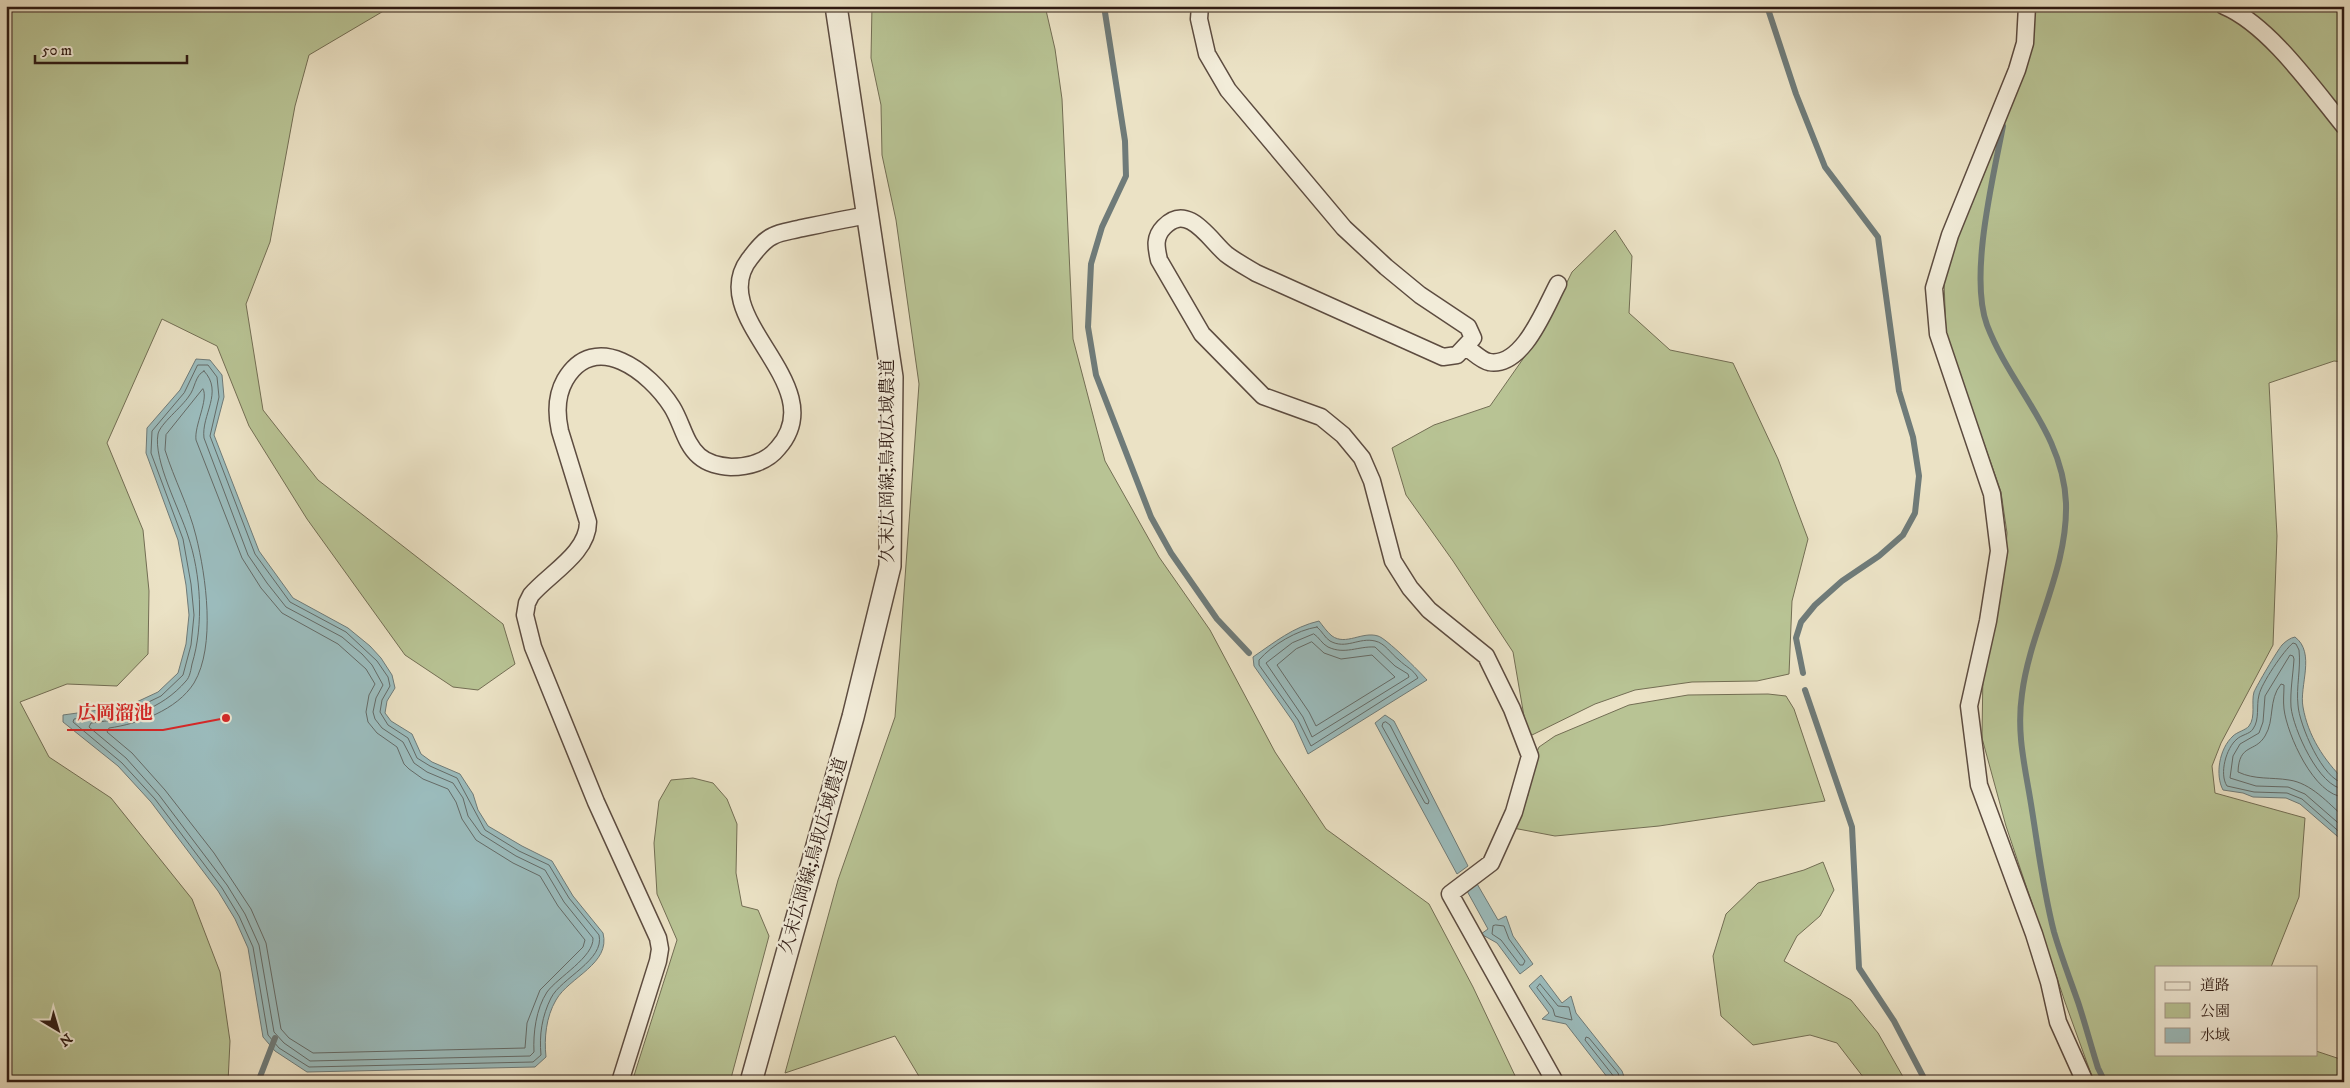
<svg xmlns="http://www.w3.org/2000/svg" width="2350" height="1088" viewBox="0 0 2350 1088" font-family="'IM FELL DW Pica','Noto Serif JP',serif">
<style>
.green{fill:#b8c394;stroke:#736e54}
.water{fill:#9bbcbd;stroke:#6f7b79}
.lines{fill:none;stroke-linecap:round;stroke-linejoin:round}
.shore{stroke:#646b68;stroke-width:1}
.stream{stroke:#6f7b79;stroke-width:6}
.minor-casing{stroke:#5d4c40;stroke-width:19}
.tertiary-casing{stroke:#5d4c40;stroke-width:24}
.minor{stroke:#f2ecd9;stroke-width:16}
.tertiary{stroke:#f2ecd9;stroke-width:21}
.labels{text-anchor:middle;dominant-baseline:central;stroke-width:4.5;stroke-linejoin:round;paint-order:stroke}
.street-label{font-size:18px;fill:#2e1a13;stroke:#f2ecd9}
.leader{fill:none;stroke:#d62828;stroke-width:2}
.callout-dot{fill:#d62828;stroke:#f2ecd9;stroke-width:2}
.callout-label{font-size:19px;text-anchor:middle;font-weight:bold;fill:#d62828;stroke:#f2ecd9;stroke-width:4.5;stroke-linejoin:round;paint-order:stroke}
</style>
<rect width="100%" height="100%" fill="#ebe2c5"/>
<filter id="stains"><feTurbulence type="fractalNoise" baseFrequency=".004" numOctaves="4"/><feColorMatrix values="0 0 0 0 .2 0 0 0 0 .09 0 0 0 0 .02 0 0 0 .5 -.17"/></filter>
<radialGradient id="worn" r=".72"><stop offset=".6" stop-color="#630" stop-opacity="0"/><stop offset="1" stop-color="#630" stop-opacity=".3"/></radialGradient>
<path class="green" d="M6,6h386l-83,49 -14,51 -25,136 -24,62 17,106 55,70 185,144 12,40 -37,26 -25,-3 -48,-32 -98,-136 -58,-93 -32,-80 -55,-27 -55,124 36,87 6,61 -1,63 -31,32 -50,-2 -47,18 29,55 62,41 81,101 28,73 10,69 -2,41h-222z
M872,6h173l10,43 7,50 11,240 32,122 54,96 51,73 65,122 51,77 103,75 44,83 45,95h-598v-4l-25,-42 -110,37 53,-193 57,-163 24,-333 -23,-164 -14,-65 -1,-50 -10,-47z
M2033,6h176l6,2 36,21 36,38 57,69v226l-10,-1 -65,22 8,153 -4,109 -52,98 -9,23 3,27 90,25 -6,79 -28,70h-115v87h160v-3l24,8 4,9v14h-250l-29,-80 -59,-176 -24,-88 1,-70 22,-108 2,-27 -6,-41 -55,-157 -2,-54z
M2238,6h106v112z
M1615,230l17,26 -3,57 41,37 63,13 45,96 30,80 -16,62 -3,73 -32,7 -65,1 -57,8 -40,14 -63,31 -6,-7 -13,-76 -60,-91 -47,-66 -14,-47 42,-23 56,-19 54,-77 28,-57z
M1768,694l18,2 8,13 31,92 -166,25 -104,10 -42,-8 15,-33 5,-34 6,-14 16,-11 74,-31 59,-10z
M693,778l20,5 14,16 10,25 -1,49 6,33 16,4 11,26 -39,146h-98l45,-142 -20,-46 -3,-51 5,-42 12,-21z
M1823,862l11,28 -14,26 -23,20 -13,25 67,39 27,33 28,49h-39l-30,-39 -27,-8 -57,10 -32,-29 -8,-60 13,-42 32,-31 46,-13z"/>
<path class="water" d="M196,359l14,1 12,15 2,22 -10,38 45,116 34,47 55,30 22,18 11,12 11,17 3,13 -8,13 -2,12 6,8 21,13 9,20 11,8 28,12 13,20 5,16 10,16 34,20 30,15 21,35 30,37c8,31 -34,44 -47,67 -10,17 -12,38 -10,57l-11,10 -228,5 -32,-21 -12,-14 -15,-89 -13,-29 -17,-28 -67,-89 -33,-36 -55,-44v-7l65,-9 30,-14 20,-19 8,-29 3,-29 -3,-30 -8,-45 -32,-87 1,-25 33,-38z
M1319,621c4,5 8,11 13,15 14,10 30,-5 46,0 8,2 42,36 49,44l-119,74 -14,-31 -40,-57 -1,-9c22,-15 40,-30 66,-36z
M2295,637c21,16 4,49 8,70 5,29 21,53 41,73v62l-44,-38 -14,-6 -33,-1 -10,-4 -20,-3c-8,-15 -4,-41 10,-54 4,-4 13,-6 16,-10 7,-9 2,-24 5,-34 3,-7 23,-41 28,-47 4,-4 8,-7 13,-8z
M1385,715l9,6 74,145 -11,8 -82,-151z
M1476,882l22,38 8,-4 7,20 20,28 -13,10 -23,-31 -16,-9 7,-5 -21,-38z
M1541,975l21,28 9,-7 5,17 46,58 4,11h-15l-45,-58 -24,-5 7,-6 -20,-27z"/>
<g class="lines">
<path class="shore" d="M198,365h10l9,12 2,20 -9,39 45,118 35,48 56,30 31,29 11,16 2,9 -8,14 -2,12 8,13 20,13 9,20 13,8 27,12 28,52 34,21 30,14 20,33 30,37c6,25 -38,43 -48,63 -9,18 -12,37 -10,57l-8,7 -224,5 -30,-19 -11,-13 -15,-88 -14,-31 -17,-28 -67,-89 -33,-36 -49,-41 1,-3 56,-8 31,-15 22,-21 8,-30 3,-30 -3,-31 -8,-45 -32,-86 1,-22 32,-38z
M204,371c20,21 -3,44 0,67l44,117 19,28 19,24 56,30 20,17 10,11 11,20 -7,13 -3,14 2,7 7,9 21,14 11,21 13,9 26,11 10,15 5,18 13,18 35,22 29,14 19,32 29,36c1,19 -35,39 -46,54 -11,17 -14,41 -13,60l-4,4 -220,5 -26,-18 -10,-11 -15,-87 -14,-31 -18,-29 -68,-90 -33,-37 -37,-31 2,-4c36,-4 70,-13 95,-42 4,-4 5,-12 6,-17 12,-39 9,-90 -4,-128 -8,-26 -35,-76 -30,-102 2,-10 24,-27 31,-38 6,-7 6,-21 15,-25z
M203,389c6,10 -9,37 -7,51l46,118 19,30 21,25 56,31 28,25 9,15 -6,11 -3,17 2,10 9,11 20,14 7,17 5,5 14,10 25,10 8,13 6,17 14,21 37,23 27,13 18,30 27,34 -2,7 -43,43 -13,33 -2,25 -212,5 -24,-15 -8,-9 -15,-86 -15,-34 -37,-56 -49,-63 -33,-37 -25,-21 2,-4c29,-4 68,-18 85,-45 22,-37 12,-107 2,-147 -7,-29 -22,-57 -31,-86l1,-15z
M1317,627c5,4 8,11 13,14 16,9 29,-4 45,0 10,2 16,13 24,19 7,7 14,9 19,18l-107,68 -13,-26 -39,-55v-5c13,-15 38,-30 58,-33z
M1314,634c5,3 8,10 14,13 17,8 30,-1 47,0l20,19 13,8 1,3 -97,60 -9,-20 -37,-54 26,-20z
M1312,642l12,11 17,6 31,-4 23,22 -79,49 -7,-14 -32,-47 19,-16z
M1386,722l4,3 39,76 -1,3 -3,-1 -43,-77 1,-3z
M2344,783c-21,-2 -45,-59 -46,-78 -2,-18 3,-36 1,-55l-3,-6 -3,-1c-9,7 -32,41 -34,52 -3,11 1,24 -6,34 -3,5 -12,6 -16,10 -11,9 -18,35 -10,47l27,6 33,1 15,6 42,37
M2344,789c-25,-1 -51,-61 -53,-82 -1,-16 2,-32 3,-48l-1,-3 -3,-1 -25,41 -2,26 -4,11 -19,11 -7,12 -3,22 26,8 32,1 17,7 39,34
M2344,797c-30,-1 -57,-63 -60,-88 -1,-8 0,-16 0,-24l-3,-1c-13,16 -6,36 -16,52 -10,17 -26,7 -27,36 17,8 33,5 51,8 22,3 39,23 55,37
M1496,925l8,1 5,13 16,22 -2,4h-3l-19,-25 -9,-6 1,-8z
M1540,984l18,22 11,1 3,13 -17,-4 -2,-7 -16,-21z
M1615,1082v-4l-30,-38 1,-3 3,1 29,35 3,9"/>
<path class="stream" d="M1104,6l21,135 1,35 -24,51 -11,37 -3,63 8,48 55,142 20,36 46,66 32,34
M1767,6l29,88 29,73 53,70 21,154 14,46 6,39 -4,37 -12,22 -24,21 -37,25 -27,24 -14,17 -5,16 7,35
M2003,126c-10,52 -34,150 -16,199 24,63 76,107 79,178 2,67 -36,127 -44,191 -5,35 1,64 7,98 8,46 13,94 25,140 7,24 16,47 24,70 7,21 13,44 20,66l7,14
M1805,690l47,137 7,141 35,53 32,61
M258,1082l17,-44"/>
<g class="minor-casing">
<path id="minor" d="M1200,6l-1,13 8,35 21,36 116,138 42,39 34,28 48,32 5,11 -16,17 -14,2 -187,-84c-10,-6 -21,-12 -30,-19 -17,-15 -38,-52 -62,-27 -10,10 -8,20 -5,33l43,74 61,62 58,21 22,18 19,23 10,23 21,80 17,27 19,22 57,46 26,53 18,47 -16,56 -23,51 -41,31 105,188
M2027,6l-2,37 -8,27 -67,165 -16,53 4,46 54,160 7,57 -11,70 -19,85 10,79 55,149 15,48 9,40 27,60
M2224,6c45,19 89,82 120,120
M1466,347c7,5 16,14 23,15 34,6 56,-54 69,-78
M620,1082l38,-121 2,-12 -2,-11 -62,-136 -63,-155 -8,-32 2,-12 4,-8c19,-22 57,-42 57,-73l-28,-91c-4,-18 -4,-35 5,-51 30,-51 85,-8 107,27 10,16 13,37 27,49 9,8 20,10 32,11 17,0 36,-5 47,-19 57,-64 -77,-131 -27,-191 6,-8 13,-17 22,-21 7,-4 17,-5 25,-7 24,-5 47,-10 70,-14"/>
</g>
<g class="tertiary-casing">
<path id="tertiary" d="M751,1082l102,-365 37,-151 2,-189 -56,-371"/>
</g>
<use href="#minor" class="minor"/>
<use href="#tertiary" class="tertiary"/>
</g>
<g class="labels">
<g class="street-label">
<text transform="translate(888 461) rotate(-90)">久末広岡線;鳥取広域農道</text>
<text transform="translate(814 856) rotate(-74)">久末広岡線;鳥取広域農道</text>
</g>
</g>
<path class="leader" d="M226 718L163 730H67"/>
<circle class="callout-dot" cx="226" cy="718" r="5"/>
<g class="callout-label">
<text x="115" y="719">広岡溜池</text>
</g>
<rect width="2350" height="1088" fill="none" stroke="#ebe2c5" stroke-width="25"/>
<rect x="8" y="8" width="2335" height="1073" fill="none" stroke="#2e1a13" stroke-width="2.5"/>
<rect x="12" y="12" width="2325" height="1063" fill="none" stroke="#2e1a13"/>
<rect x="2155" y="966" width="162" height="90" fill="#f2ecd9" stroke="#a4988a"/>
<rect x="2165" y="982" width="25" height="8" fill="#f2ecd9" stroke="#a4988a"/>
<text x="2200" y="990" font-size="15" fill="#2e1a13">道路</text>
<rect x="2165" y="1003" width="25" height="15" fill="#b8c394" stroke="#a4988a"/>
<text x="2200" y="1016" font-size="15" fill="#2e1a13">公園</text>
<rect x="2165" y="1028" width="25" height="15" fill="#9bbcbd" stroke="#a4988a"/>
<text x="2200" y="1040" font-size="15" fill="#2e1a13">水域</text>
<g transform="translate(58 1030) rotate(142)" stroke="#f2ecd9" stroke-width="4" paint-order="stroke">
<path d="M0-4L9 19L0 12L-9 19Z" fill="#2e1a13"/>
<text y="-8" font-size="14" font-weight="bold" text-anchor="middle" fill="#2e1a13">N</text>
</g>
<path d="M35 55v8h152v-8" fill="none" stroke="#2e1a13" stroke-width="2.5"/>
<text x="42" y="55" font-size="15" fill="#2e1a13" stroke="#f2ecd9" stroke-width="4" paint-order="stroke">50 m</text>
<rect width="100%" height="100%" filter="url(#stains)"/>
<rect width="100%" height="100%" fill="url(#worn)"/>
</svg>
